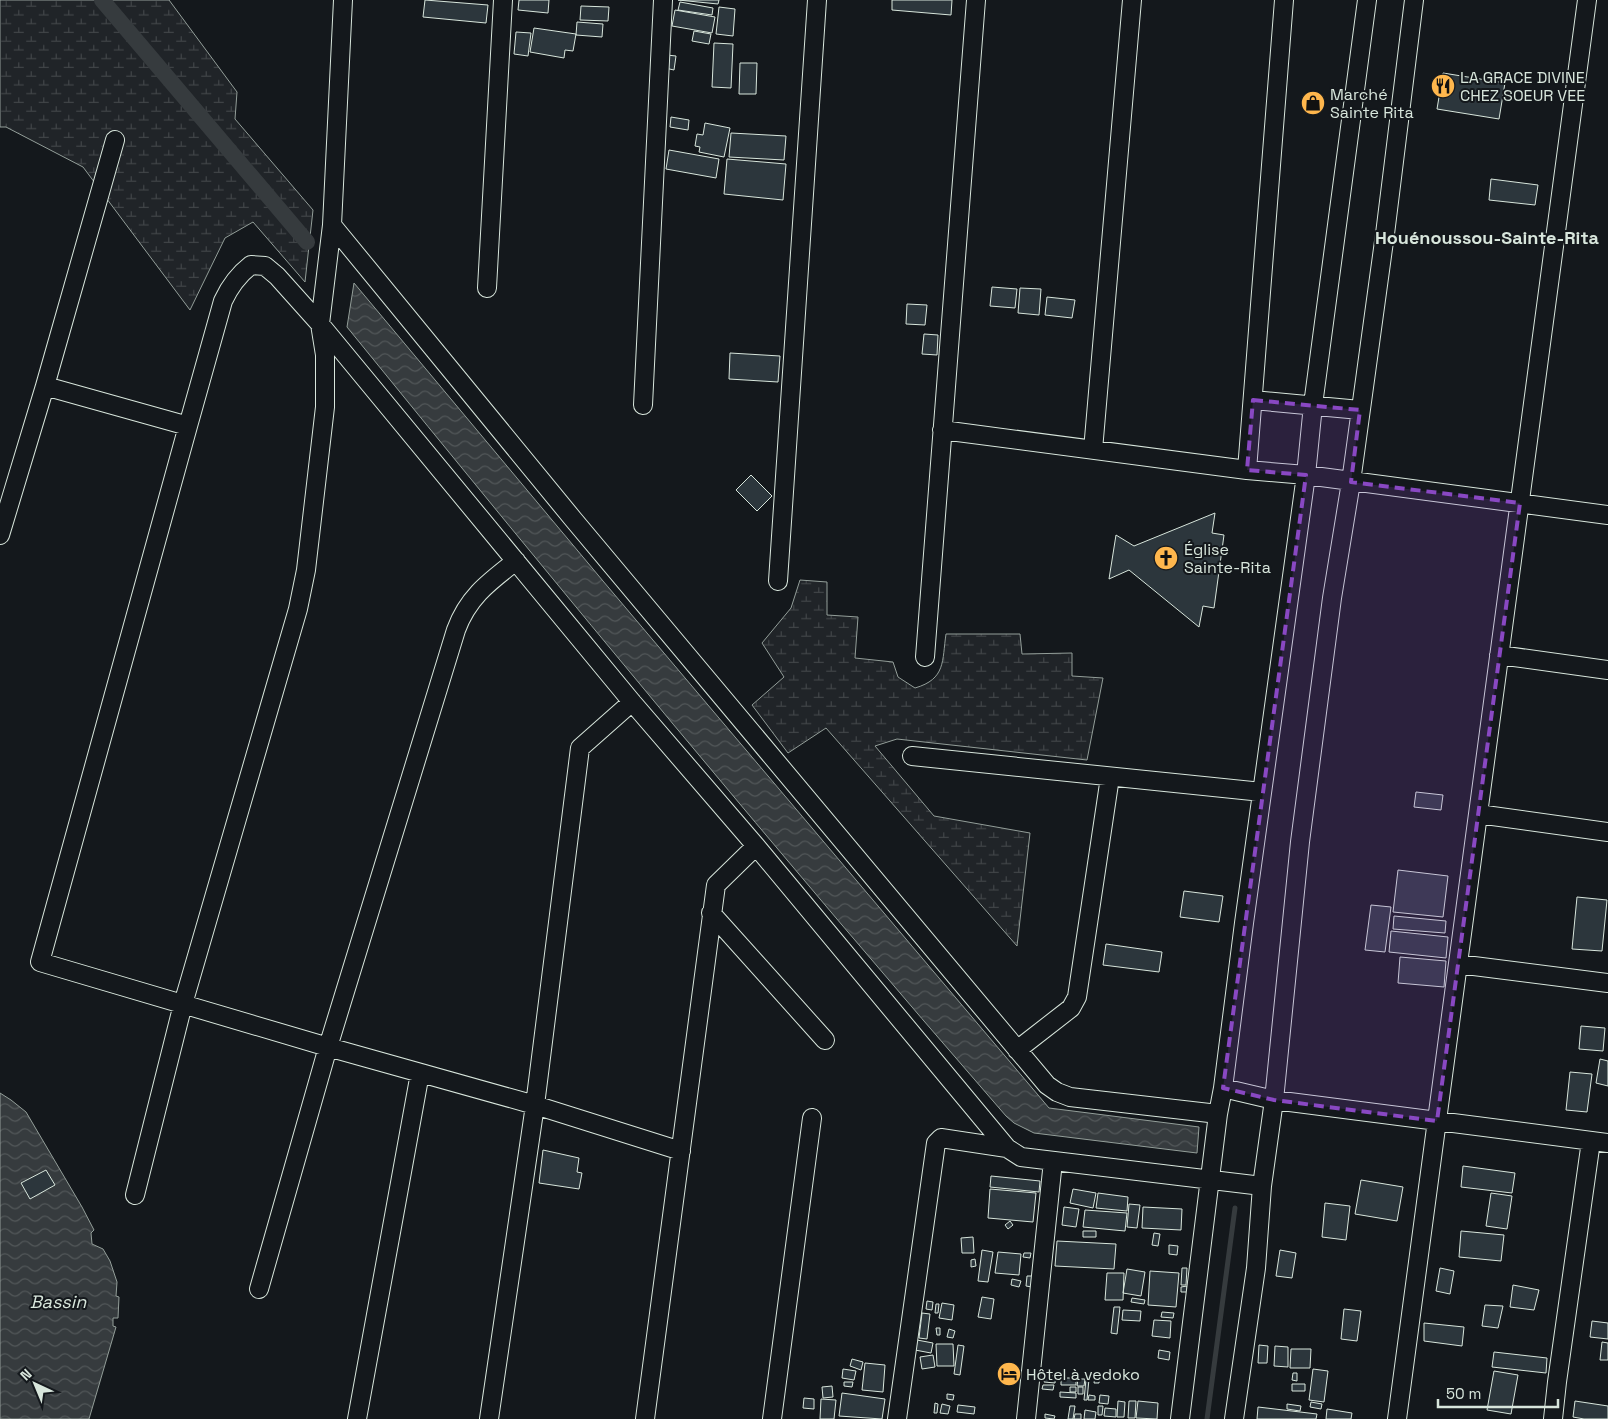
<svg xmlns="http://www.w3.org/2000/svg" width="1608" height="1419" viewBox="0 0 1608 1419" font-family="'Space Grotesk',sans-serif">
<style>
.wetland{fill:url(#wetland-marsh);stroke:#939e99}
.water{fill:url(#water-waves);stroke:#939e99}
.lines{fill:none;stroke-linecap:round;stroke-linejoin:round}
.stream{stroke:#363b3e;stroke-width:5}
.canal{stroke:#363b3e;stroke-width:16}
.building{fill:#2c363c;stroke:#d8e6dc}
.minor-casing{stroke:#d8e6dc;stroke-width:20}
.minor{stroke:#14181c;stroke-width:18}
.marked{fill:#8948c3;fill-opacity:0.2;stroke:#8948c3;stroke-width:4;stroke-dasharray:10 6;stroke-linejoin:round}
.labels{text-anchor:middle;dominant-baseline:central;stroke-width:4;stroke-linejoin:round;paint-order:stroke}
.poi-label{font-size:16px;fill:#d8e6dc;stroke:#14181c;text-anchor:start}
.neighbourhood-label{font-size:18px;font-weight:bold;fill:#d8e6dc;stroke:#14181c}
.water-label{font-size:18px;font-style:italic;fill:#d8e6dc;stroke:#14181c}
</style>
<defs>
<pattern id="wetland-marsh" width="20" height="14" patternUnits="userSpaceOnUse" patternTransform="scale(1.25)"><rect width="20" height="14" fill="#202428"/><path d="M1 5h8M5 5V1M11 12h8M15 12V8" fill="none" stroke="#404447"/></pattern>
<pattern id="water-waves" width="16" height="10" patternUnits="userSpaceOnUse" patternTransform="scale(1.25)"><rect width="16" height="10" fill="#363b3e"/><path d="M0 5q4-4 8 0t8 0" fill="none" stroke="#525759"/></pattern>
</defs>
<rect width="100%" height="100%" fill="#14181c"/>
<path class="wetland" d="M0,0h169l68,92 -2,27 78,91 -8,72 -52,-60 -28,16 -35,72 -107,-143 -77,-40h-6z
M800,580l27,2v33l31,2 -3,41 38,4 5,15 17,11c31,-9 27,-27 31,-54h74l2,20 50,-1v23l31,2 -16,82 -190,-21 -22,7 59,70 96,17 -13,113 -191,-218 -38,25 -36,-48 32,-28 -22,-34 29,-35z"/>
<path class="water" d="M354,283l249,298 446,527 150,19 -2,26 -163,-20 -20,-10 -8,-7c-225,-259 -443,-523 -659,-789z
M0,1093l11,7 15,12 56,95 12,23 -3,3 1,11 11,5 7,12 7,21 -1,14 3,1 -1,21h-5v8l3,1 -27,92h-89z"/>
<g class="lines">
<path class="stream" d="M1207,1419l28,-211"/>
<path class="canal" d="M102,0l205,242"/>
</g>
<path class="building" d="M425,0l63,5 -2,18 -63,-6z
M519,0h30l-1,13 -30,-3z
M678,0h41l-1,4z
M892,0h60l-1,15 -59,-5z
M680,2l33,6 -1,7 -34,-5z
M581,6l28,1 -1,14 -28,-1z
M719,7l16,2 -2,27 -17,-2z
M675,10l40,7 -3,16 -40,-7z
M577,22l26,2 -1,13 -26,-2z
M534,28l42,6 -3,17 -8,-1 -1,8 -34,-6z
M694,31l17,3 -2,10 -17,-3z
M516,32l15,1 -3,23 -14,-2z
M714,43l19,1 -2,44 -19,-1z
M667,55l9,1 -2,14 -9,-2z
M740,63h17l-1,31h-17z
M1443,73l62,10 -6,36 -62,-10z
M671,117l18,3 -1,10 -18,-3z
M705,123l25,5 -6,29 -25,-5 1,-5 -5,-1 2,-12 6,1z
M731,133l55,3 -2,24 -55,-3z
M669,150l50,9 -3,19 -50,-9z
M727,159l59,5 -3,36 -59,-6z
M1491,179l47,6 -3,20 -46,-5z
M992,287l25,2 -2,19 -25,-2z
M1020,288l21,1 -2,26 -21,-2z
M1047,297l28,3 -3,18 -27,-3z
M907,304l20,1 -2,20 -19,-1z
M924,334l14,1 -1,20 -15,-1z
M730,353l50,3 -2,26 -49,-3z
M751,475l21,21 -15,15 -21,-21z
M1215,513l-3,20 12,2 -10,73 -11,-2 -4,21 -70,-57 -20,9 7,-44 18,11z
M1416,792l27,3 -2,15 -27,-3z
M1398,870l50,6 -5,41 -50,-5z
M1184,891l39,5 -4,26 -39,-5z
M1577,897l30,3 -5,51 -30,-2z
M1371,905l20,2 -6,45 -20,-2z
M1394,916l52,5 -1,12 -52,-4z
M1391,931l57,6 -2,21 -57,-6z
M1106,944l56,8 -3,20 -56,-7z
M1400,957l46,4 -2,26 -46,-4z
M1581,1026l24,2 -2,23 -24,-2z
M1600,1059l8,2v25l-12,-3z
M1570,1072l22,2 -5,38 -21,-2z
M543,1150l36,8 -2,14 5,1 -3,16 -40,-6z
M1463,1166l52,7 -3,20 -51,-6z
M46,1170l9,15 -25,14 -9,-16z
M991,1176l49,5 -1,11 -49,-5z
M1361,1180l42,7 -6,34 -42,-7z
M990,1189l46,4 -3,29 -45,-4z
M1073,1189l23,4 -3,15 -23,-5z
M1098,1193l30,4 -1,14 -31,-3z
M1491,1193l21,3 -5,33 -21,-3z
M1325,1203l25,3 -4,34 -24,-3z
M1129,1204l11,1 -3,23 -10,-1z
M1064,1207l15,2 -3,18 -14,-2z
M1143,1207l39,2 -1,21 -39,-2z
M1085,1210l42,3 -2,18 -42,-4z
M1010,1221l3,4 -5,4 -3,-4z
M1083,1231h13v6h-13z
M1461,1231l43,4 -3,26 -42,-4z
M1154,1233l6,1 -2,12 -6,-1z
M973,1237l1,16h-12l-1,-15z
M1057,1241l59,3 -2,25 -59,-3z
M1169,1245l9,1 -1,9 -8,-1z
M982,1250l11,2 -5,30 -10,-1z
M1280,1250l16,3 -4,25 -16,-2z
M998,1252l23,2 -2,21 -24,-2z
M1024,1253h7l-1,5 -7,-1z
M975,1259l1,7 -5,1v-7z
M1182,1268h5l-1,17h-5z
M1440,1268l14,3 -4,23 -14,-3z
M1127,1269l18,3 -4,24 -18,-3z
M1150,1271l29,2 -3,34 -28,-2z
M1107,1273h17l-1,27h-18z
M1027,1276h5v11l-6,-1z
M1012,1279l9,2 -2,6 -8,-2z
M1513,1285l26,5 -5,20 -24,-3z
M1187,1286v6h-6v-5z
M982,1297l12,2 -3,20 -13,-2z
M1132,1298l13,2 -1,4 -13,-2z
M927,1301l6,1 -1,8 -6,-1z
M942,1303l12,2 -2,15 -13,-2z
M936,1304h3l-1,9h-3z
M1485,1305l18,1 -5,22 -16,-2z
M1114,1307h6l-3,27 -6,-1z
M1344,1309l17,2 -4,30 -16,-2z
M1123,1310l18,1 -1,10 -18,-1z
M1162,1312l12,1 -1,5 -12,-1z
M922,1313l8,1 -3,25 -8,-1z
M1154,1320l17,1 -1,17 -18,-2z
M1592,1321l16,2v16l-18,-2z
M1424,1323l40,4 -2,19 -38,-5z
M936,1328h4v7h-3z
M949,1329l6,2 -2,7 -6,-1z
M917,1340l16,3 -2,10 -16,-3z
M1602,1342l6,1v17h-8z
M936,1344h17l1,22h-17z
M958,1345l6,1 -4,29 -6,-1z
M1259,1345l9,1 -1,17h-9z
M1275,1346l13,1v20l-14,-1z
M1291,1349h20l-1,19h-20z
M1159,1350l11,2 -1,8 -11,-2z
M1494,1352l53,6 -1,15 -54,-6z
M933,1355l2,12 -13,2 -2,-12z
M852,1359l11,3 -2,8 -11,-4z
M865,1363l20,2 -2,27 -21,-2z
M843,1369l13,2 -2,9 -12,-2z
M1313,1369l15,2 -4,31 -15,-2z
M1494,1371l24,4 -7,39 -24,-4z
M1293,1373h4v8l-5,-1z
M1045,1375l11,1 -1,7 -11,-1z
M1095,1377h4v6h-5z
M1061,1378h15v7h-15z
M1078,1379h7l-1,7h-7z
M1086,1379h3l-2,21h-3z
M844,1382h9l-1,5 -8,-1z
M1292,1384h13v7h-13z
M1043,1385h11l-1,5 -11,-1z
M832,1386l1,11 -10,1 -1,-11z
M1070,1387h6v5h-6z
M1078,1387h5v7h-5z
M1060,1392l16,1v5l-16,-1z
M842,1393l43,6 -3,20 -43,-3z
M947,1394l7,1 -1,5 -6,-1z
M1089,1395l6,1v4h-7z
M1100,1395l9,1 -1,8 -9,-1z
M804,1398l10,1v10l-11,-1z
M821,1399l15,1 -2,19h-14z
M1118,1401l7,1 -1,15h-7z
M1129,1401h7l-1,17h-7z
M1138,1401l20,2 -1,16 -21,-1z
M1575,1401l33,5v13h-24l-11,-2z
M1311,1402l11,2 -1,5 -11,-2z
M935,1403l3,1 -1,9h-3z
M942,1404l8,2 -2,8 -8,-1z
M1287,1404l14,2 -1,5 -13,-2z
M958,1405l17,2 -1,7 -17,-2z
M1070,1406h5l-2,13h-5z
M1098,1406h5l-1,9h-4z
M1258,1407l59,7 -1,5h-59z
M1105,1408l11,1v8l-12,-1z
M1327,1409l25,4 -1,6h-25z
M1085,1410l11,2 -1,7h-11z
M1045,1414l10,2 -1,3 -9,-1z
M1075,1414h6v5h-7z"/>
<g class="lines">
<g class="minor-casing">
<path id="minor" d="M332,225l241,294 474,566 10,7 13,5 148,17
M487,288l16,-288
M45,386l143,40
M1253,400l107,10
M643,405l20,-405
M942,430l305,40 59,5 302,40
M1093,450l39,-450
M1247,470l37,-470
M0,535l45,-149 70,-246
M778,581l39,-581
M1499,655l109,15
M925,657l51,-657
M912,756l350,36
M1478,814l130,18
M711,913l114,127
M1458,964l150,19
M1017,1050l54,-42 6,-11 33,-220
M1223,1088l51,12 334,43
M681,1151l-146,-46 -207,-58 -288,-85 148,-536 35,-125c7,-15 15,-26 28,-36l14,1 12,10 43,48 312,378 124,144 251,302 14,9 241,29
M135,1195l48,-191 115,-395 8,-39 19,-163v-52l-5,-31 12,-99 11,-225
M259,1289l69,-242 128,-417c12,-33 33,-48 60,-69
M357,1419l63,-346
M489,1419l46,-314 45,-357 52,-46
M645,1419l71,-534 40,-39
M772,1419l40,-301
M897,1419l39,-276 5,-5 66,10
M1026,1419l27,-258
M1180,1419l38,-305 5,-26 21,-165 62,-448 7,-70 54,-405
M1234,1419l22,-151 6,-82 12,-86 26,-258 32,-244 19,-116 34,-248 29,-234
M1397,1419l190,-1419
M1553,1419l4,-37 34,-241"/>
</g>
<use href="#minor" class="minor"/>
</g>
<path class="marked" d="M1253,400l107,10 -9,72 169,21 -83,618 -163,-21 -51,-12 83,-613 -59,-5z"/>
<defs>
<g id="restaurant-disc" transform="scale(1.25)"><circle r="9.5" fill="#ffb74d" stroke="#14181c"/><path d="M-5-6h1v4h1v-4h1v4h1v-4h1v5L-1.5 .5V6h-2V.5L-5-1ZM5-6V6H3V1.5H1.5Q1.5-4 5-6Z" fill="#111"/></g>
<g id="shop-disc" transform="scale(1.25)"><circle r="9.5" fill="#ffb74d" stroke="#14181c"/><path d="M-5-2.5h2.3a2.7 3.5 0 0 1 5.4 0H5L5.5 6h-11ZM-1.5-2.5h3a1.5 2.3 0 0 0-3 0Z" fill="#111"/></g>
<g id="church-disc" transform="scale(1.25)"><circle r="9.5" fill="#ffb74d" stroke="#14181c"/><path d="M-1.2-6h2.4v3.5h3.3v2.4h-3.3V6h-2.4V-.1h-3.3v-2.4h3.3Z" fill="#111"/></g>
<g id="hotel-disc" transform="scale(1.25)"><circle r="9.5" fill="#ffb74d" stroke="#14181c"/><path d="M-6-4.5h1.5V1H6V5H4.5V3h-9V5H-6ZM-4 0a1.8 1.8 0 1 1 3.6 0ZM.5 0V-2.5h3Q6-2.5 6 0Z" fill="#111"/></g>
</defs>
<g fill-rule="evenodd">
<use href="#restaurant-disc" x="1443" y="86"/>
<use href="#shop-disc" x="1313" y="103"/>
<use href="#church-disc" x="1166" y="558"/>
<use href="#hotel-disc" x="1009" y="1374"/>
</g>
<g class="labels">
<g class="poi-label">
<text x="1460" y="77">LA GRACE DIVINE<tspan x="1460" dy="18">CHEZ SOEUR VEE</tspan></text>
<text x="1330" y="94">Marché<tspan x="1330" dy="18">Sainte Rita</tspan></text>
<text x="1184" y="549">Église<tspan x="1184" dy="18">Sainte-Rita</tspan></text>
<text x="1026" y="1374">Hôtel à vedoko</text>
</g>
<g class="neighbourhood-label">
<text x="1487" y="237">Houénoussou-Sainte-Rita</text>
</g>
<g class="water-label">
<text x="58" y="1301">Bassin</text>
</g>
</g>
<g transform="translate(35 1384) rotate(316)" stroke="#14181c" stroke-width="4" paint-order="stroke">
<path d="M0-4L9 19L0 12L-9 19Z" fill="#d8e6dc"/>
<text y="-8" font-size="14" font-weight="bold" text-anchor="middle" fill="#d8e6dc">N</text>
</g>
<path d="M1438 1399v8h120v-8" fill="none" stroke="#d8e6dc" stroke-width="2.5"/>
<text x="1446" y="1399" font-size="15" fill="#d8e6dc" stroke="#14181c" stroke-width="4" paint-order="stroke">50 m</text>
</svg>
